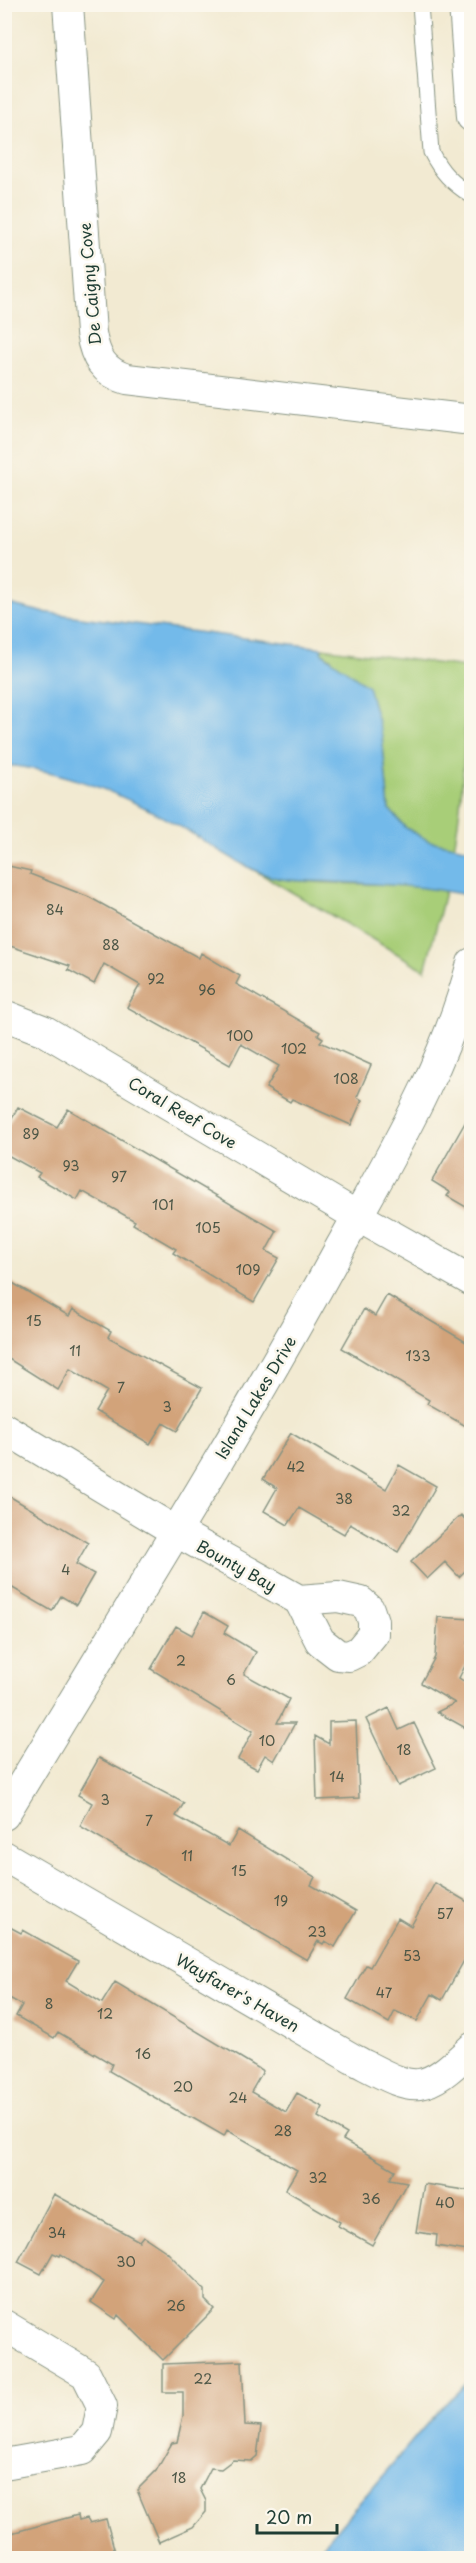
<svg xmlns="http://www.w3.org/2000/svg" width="476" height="2563" viewBox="0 0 476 2563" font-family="'Playpen Sans',sans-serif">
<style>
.green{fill:#a8ce78;stroke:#648656;stroke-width:1.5}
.water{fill:#73baea;stroke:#497c8f;stroke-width:1.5}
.building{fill:#d2a37a}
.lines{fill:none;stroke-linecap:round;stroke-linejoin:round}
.lane-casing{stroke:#889483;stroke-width:17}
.street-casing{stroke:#889483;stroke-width:32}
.lane{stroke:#fff;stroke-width:15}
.street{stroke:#fff;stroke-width:30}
.labels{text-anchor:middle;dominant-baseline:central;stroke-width:5;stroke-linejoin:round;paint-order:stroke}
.number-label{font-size:14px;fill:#4c5646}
.street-label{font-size:16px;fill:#1f3d34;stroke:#fbf7ec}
</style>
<rect width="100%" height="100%" fill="#fbf7ec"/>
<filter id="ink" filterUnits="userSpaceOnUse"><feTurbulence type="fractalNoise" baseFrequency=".0167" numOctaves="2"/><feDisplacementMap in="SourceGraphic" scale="12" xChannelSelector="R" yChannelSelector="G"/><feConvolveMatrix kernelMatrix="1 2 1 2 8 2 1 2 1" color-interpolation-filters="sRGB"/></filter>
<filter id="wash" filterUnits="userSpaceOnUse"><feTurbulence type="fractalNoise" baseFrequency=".008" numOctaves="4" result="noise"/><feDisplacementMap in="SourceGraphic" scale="24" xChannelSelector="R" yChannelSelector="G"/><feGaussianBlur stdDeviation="1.35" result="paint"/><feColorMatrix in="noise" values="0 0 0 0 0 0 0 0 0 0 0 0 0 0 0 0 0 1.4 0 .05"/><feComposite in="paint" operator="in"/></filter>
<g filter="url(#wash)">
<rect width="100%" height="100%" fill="#f2ead2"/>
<path class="green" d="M322,648l143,19c0,52 0,104 -7,156 -7,50 -20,98 -33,147l-178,-104c55,27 130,12 191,23l-9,-48 -23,-13 -17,-19 -7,-73 -51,-78 -10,-6z"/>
<path class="water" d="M4,603l38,9 280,36 -1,4 47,34 14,50 7,73 17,19 23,13 42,8v47c-45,-10 -89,-12 -136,-14 -21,-2 -42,1 -63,-5 -30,-10 -58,-30 -84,-46 -57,-33 -117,-60 -183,-66z
M471,2379v179h-159l125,-146z"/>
<g id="blocks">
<path class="building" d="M4,865l27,6 -1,3 59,23 110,61 2,-5 39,23 -4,8 84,48 -2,3 5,3 -3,4 51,23 -14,32 5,3 -11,25 -59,-26 -2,3 -24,-14 13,-22 -38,-22 -11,21 -103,-58 13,-22 -36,-21 -10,20 -26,-14 2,-4 -66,-22z
M18,1107l39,20 11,-18 209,122 -11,20 13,7 -25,44 -81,-49 3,-4 -43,-25 2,-3 -53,-30 -5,9 -40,-23 3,-4 -36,-20v-21z
M471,1112v98l-24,-14 3,-4 -18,-11z
M4,1278l65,38 4,-7 38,22 -3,6 94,51 -25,43 -14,-8 -13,21 -55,-33 12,-20 -37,-22 -12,21 -54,-34z
M387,1295l84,50v84l-44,-25 2,-4 -87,-52 22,-39 11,7z
M291,1433l95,56 13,-24 37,21 -38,66 -48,-28 -6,10 -45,-26 -11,17 -24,-14 13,-23 -14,-9z
M4,1493l84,50 -12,21 18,10 -18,31 -15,-9 -9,15 -48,-28z
M461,1515l10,11v39l-12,12 -14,-15 -18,17 -16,-17z
M204,1612l24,14 -4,7 32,19 -12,22 45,25 -12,24h18l-21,38 -9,-6 -8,14 -19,-10 15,-28 -102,-62 25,-43 16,9z
M438,1617l33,2v23h-3l-1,20 -8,16 12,8v45l-34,-19 18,-9 -34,-20 14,-26z
M389,1708l10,22 15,-7 22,45 -38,18 -32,-67z
M356,1721l3,77 -42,2 -2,-64 14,8v-22z
M99,1758l85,45 -8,13 53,30 9,-16 77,47 -4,8 45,26 -21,36 -10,-6 -2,3 -5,-3 -11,19 -227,-134 12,-23 -14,-8z
M435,1883l36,21v44l-29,52 -10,-6 -15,27 -22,-10 -6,12 -42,-24 19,-34 4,2 28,-49 13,8z
M4,1924l17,9 2,-3 55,31 -12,20 36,22 13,-21 148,89 -12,21 35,20 11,-19 26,14 -5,10 29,17 -4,6 52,30 -5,9 17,3 -35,63 -34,-19 2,-4 -55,-32 12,-20 -70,-40 -3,6 -33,-19 -1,1 -81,-47 3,-7 -54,-32 -4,6 -38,-22 6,-11 -18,-10z
M424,2184l47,7v47l-2,2 -2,11 -31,-5 1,-11 -21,-3z
M54,2194l85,47 4,-5 24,16 38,38v10l9,9 -51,51 -45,-45 -2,4 -25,-17 13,-20 -43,-28 -1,2 -7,-3 -12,21 -23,-12z
M242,2361l3,64 16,1 -4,30 -6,5 -18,-1 -12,9 -10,-1 -11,21 6,12v11l-13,15 -34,15 -22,-52 19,-19 16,-28 5,-1 6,-26v-24h-20v-28z
M78,2515l1,5 8,-2 3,5 16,-4 11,40h-113v-24z"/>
</g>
</g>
<g filter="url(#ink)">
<use href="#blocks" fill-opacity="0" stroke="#889483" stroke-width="1.5"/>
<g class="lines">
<g class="lane-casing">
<path id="lane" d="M420,4l11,148c10,20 21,31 41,44"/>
</g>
<g class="street-casing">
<path id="street" d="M68,4l23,329c4,24 12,39 36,46l345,41
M464,4l8,113
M4,1015l41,16 312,185 115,65
M4,1428l171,103 124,69 39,-3 23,5 8,7 4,12v13l-14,17 -10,5 -11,-1 -18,-14 -21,-41
M4,1815c114,-189 232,-376 337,-569 52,-95 103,-177 131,-283
M4,1856l349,203c61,31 66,40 119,-11
M4,2325l82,49 16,32 -5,26 -15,18 -78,14"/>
</g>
<use href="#lane" class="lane"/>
<use href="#street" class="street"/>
</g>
</g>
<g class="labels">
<g class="number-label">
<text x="55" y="909">84</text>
<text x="111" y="944">88</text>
<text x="156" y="978">92</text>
<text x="207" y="989">96</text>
<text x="240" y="1035">100</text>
<text x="294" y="1048">102</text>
<text x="346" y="1078">108</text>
<text x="31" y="1133">89</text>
<text x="71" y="1165">93</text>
<text x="119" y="1176">97</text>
<text x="163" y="1204">101</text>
<text x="208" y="1227">105</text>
<text x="248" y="1269">109</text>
<text x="34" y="1320">15</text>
<text x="75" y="1350">11</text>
<text x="418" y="1355">133</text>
<text x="121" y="1387">7</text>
<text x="167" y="1406">3</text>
<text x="296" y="1466">42</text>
<text x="344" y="1498">38</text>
<text x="401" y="1510">32</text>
<text x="66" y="1569">4</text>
<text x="181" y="1660">2</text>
<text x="231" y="1679">6</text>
<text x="267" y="1740">10</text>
<text x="404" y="1749">18</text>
<text x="337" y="1776">14</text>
<text x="105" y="1799">3</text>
<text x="149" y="1820">7</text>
<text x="187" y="1855">11</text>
<text x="239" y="1870">15</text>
<text x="281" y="1900">19</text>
<text x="445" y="1913">57</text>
<text x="317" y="1931">23</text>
<text x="412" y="1955">53</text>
<text x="384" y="1992">47</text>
<text x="49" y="2003">8</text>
<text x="105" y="2013">12</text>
<text x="143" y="2053">16</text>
<text x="183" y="2086">20</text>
<text x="238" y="2097">24</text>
<text x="283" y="2130">28</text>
<text x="318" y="2177">32</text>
<text x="371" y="2198">36</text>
<text x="445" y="2202">40</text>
<text x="57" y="2232">34</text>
<text x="126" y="2261">30</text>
<text x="176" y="2305">26</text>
<text x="203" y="2378">22</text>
<text x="179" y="2477">18</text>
</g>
<g class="street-label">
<text transform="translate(89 284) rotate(-95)">De Caigny Cove</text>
<text transform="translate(183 1112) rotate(31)">Coral Reef Cove</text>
<text transform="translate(255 1397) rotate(-59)">Island Lakes Drive</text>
<text transform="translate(237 1565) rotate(29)">Bounty Bay</text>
<text transform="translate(238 1992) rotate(30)">Wayfarer's Haven</text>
</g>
</g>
<rect width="476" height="2563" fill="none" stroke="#fbf7ec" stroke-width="24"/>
<path d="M257 2524v9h80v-9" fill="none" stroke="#1f3d34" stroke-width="3"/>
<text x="266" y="2524" font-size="18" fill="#1f3d34" stroke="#fbf7ec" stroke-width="4.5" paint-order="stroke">20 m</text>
</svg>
